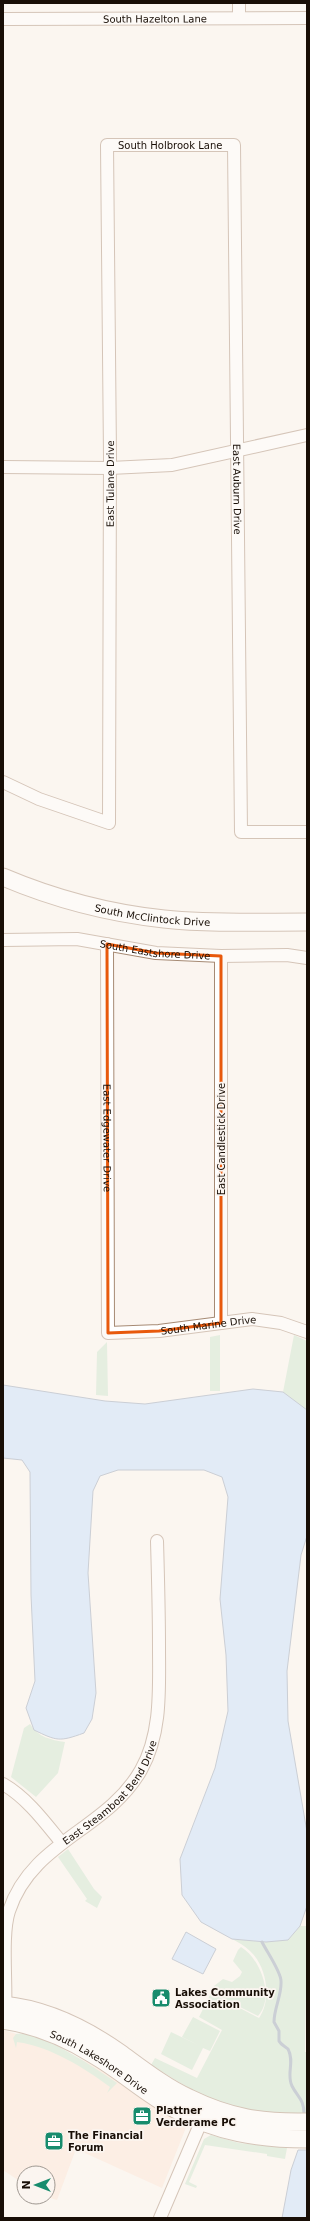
<svg xmlns="http://www.w3.org/2000/svg" width="310" height="2221" viewBox="0 0 310 2221" font-family="'DejaVu Sans',sans-serif">
<style>
.built{fill:#fce5d4}
.green{fill:#cae4cd}
.water{fill:#c3ddfd;stroke:#909fb3}
.lines{fill:none;stroke-linecap:round;stroke-linejoin:round}
.stream{stroke:#909fb3;stroke-width:3}
.street-casing{stroke:#a68a74;stroke-width:14}
.secondary-casing{stroke:#a68a74;stroke-width:19}
.street{stroke:#fff;stroke-width:12}
.secondary{stroke:#fff;stroke-width:17}
.marked{fill:none;stroke:#e8590c;stroke-width:3;stroke-linejoin:round}
.labels{text-anchor:middle;dominant-baseline:central;stroke-width:3.5;stroke-linejoin:round;paint-order:stroke}
.street-label{font-size:10px;fill:#180e06;stroke:#fbf5f0}
.poi-label{font-size:10px;font-weight:bold;fill:#180e06;stroke:#fbf5f0;text-anchor:start}
</style>
<rect width="100%" height="100%" fill="#fbf5f0"/>
<path class="built" d="M3,2030l37,11 47,21 25,14 21,17 54,32 -25,63 -86,-39 -19,51 -10,-3 1,-24h-24v11l-21,-14z"/>
<path class="green" d="M220,1335v56h-10v-54z
M294,1335l13,6v69l-24,-18z
M107,1342l1,54 -12,-1 1,-43z
M30,1724c8,13 21,16 35,18l-7,31 -22,24 -25,-20 13,-49z
M68,1849l26,40 8,8 -5,11 -12,-7 2,-2 -29,-42z
M300,1926h7l-2,126h2v62c-18,-1 -38,0 -56,-3 -37,-5 -69,-27 -100,-46l4,-7 42,20 25,-48 -23,-13 12,-24 48,25c13,-18 8,-52 -9,-67 -5,-5 -12,-9 -18,-12l34,3 22,-2z
M241,1947c20,12 34,51 17,69l-46,-23 2,-7 9,-7 9,3 8,-6 2,-4 -9,-11 5,-11z
M193,2017l27,14 -10,20 -7,-3 -11,22 -31,-16 10,-22 27,13 -16,-8z
M16,2034c24,-4 81,35 101,49l-10,10 3,-6c-27,-20 -59,-40 -93,-45l-1,6 -3,-10z
M211,2135l28,8 48,5 -2,11 -18,-3v-2l-62,-9 -16,37 8,4 -1,2 -11,-4 19,-45z"/>
<path class="water" d="M3,1385l102,16 40,3 108,-15 30,3 24,18v126l-6,19 -14,116 1,50 19,111v74l-7,20 -12,14 -22,2 -34,-3 -31,-17 -19,-27 -2,-36 35,-91 13,-57 -2,-56 -6,-56 8,-102 -6,-20 -18,-7h-86l-18,6 -7,15 -5,82 8,120 -4,26 -8,14c-25,9 -27,8 -50,-3l-8,-22 9,-27 -4,-86 -1,-123 -8,-12 -19,-2z
M186,1932l30,17 -13,25 -31,-15z
M298,2150h9v68h-25l9,-48z"/>
<g class="lines">
<path class="stream" d="M262,1942c5,10 19,30 19,39 1,14 -7,27 -7,41l5,9v10c2,4 6,5 9,8 7,13 -2,25 4,37 6,12 12,13 12,28"/>
<g class="street-casing">
<g id="street">
<path d="M239,18v-15"/>
<path id="s1" d="M3,19l304,-1"/>
<path d="M3,467l107,1 62,-3 135,-30"/>
<path id="s2" d="M3,782l36,17 70,24 1,-367 -3,-311h127l7,687h66"/>
<path id="s3" d="M3,940l74,-1 79,14 65,3 66,-1 20,3"/>
<path id="s4" d="M107,944l1,389 51,-2 93,-12 29,4 26,9"/>
<path d="M221,956v367"/>
<path d="M3,1784c24,14 41,37 58,58"/>
<path id="s5" d="M5,2013c2,-28 -4,-78 4,-102 23,-70 98,-81 132,-141 21,-37 18,-82 18,-124 0,-35 -1,-70 -2,-105"/>
<path d="M160,2218l44,-103"/>
</g>
</g>
<g class="secondary-casing">
<g id="secondary">
<path id="s6" d="M3,877c52,22 105,36 161,42 47,5 96,3 143,3"/>
<path d="M3,2005c42,4 83,24 117,48 22,16 45,34 69,45 41,20 73,25 118,24"/>
<path id="s7" d="M3,2020c32,5 64,18 91,35 28,16 52,39 81,54 41,23 85,30 132,30"/>
</g>
</g>
<use href="#street" class="street"/>
<use href="#secondary" class="secondary"/>
</g>
<path d="M0 0H310V2221H0ZM107,944l49,9 65,3v367l-62,8 -51,2z" fill="#fbf5f0" fill-opacity=".55" fill-rule="evenodd"/>
<path class="marked" d="M107,944l49,9 65,3v367l-62,8 -51,2z"/>
<defs>
<g id="civic-square" transform="scale(1)"><rect x="-9" y="-9" width="18" height="18" rx="4" fill="#188c6d" stroke="#fbf5f0"/><path d="M-.6-6.5H3V-4.5H.6V-3L4-1V1h2V6H-6V1h2V-1L-.6-3ZM-1.2 2.5V6h2.4V2.5Z" fill="#fff"/></g>
<g id="office-square" transform="scale(1)"><rect x="-9" y="-9" width="18" height="18" rx="4" fill="#188c6d" stroke="#fbf5f0"/><path d="M-6-3h4V-5.5h4V-3h4V5H-6ZM-1-4.5V-3h2v-1.5ZM-6 0V1H6V0Z" fill="#fff"/></g>
</defs>
<g fill-rule="evenodd">
<use href="#civic-square" x="161" y="1998"/>
<use href="#office-square" x="142" y="2116"/>
<use href="#office-square" x="54" y="2141"/>
</g>
<g class="labels">
<g class="street-label">
<text stroke="none"><textPath href="#s1" startOffset="152">South Hazelton Lane</textPath></text>
<text stroke="none"><textPath href="#s2" startOffset="855">South Holbrook Lane</textPath></text>
<text stroke="none"><textPath href="#s2" startOffset="453">East Tulane Drive</textPath></text>
<text stroke="none"><textPath href="#s2" startOffset="1263">East Auburn Drive</textPath></text>
<text stroke="none"><textPath href="#s6" startOffset="155">South McClintock Drive</textPath></text>
<text stroke="none"><textPath href="#s3" startOffset="153">South Eastshore Drive</textPath></text>
<text stroke="none"><textPath href="#s4" startOffset="194">East Edgewater Drive</textPath></text>
<text transform="translate(221 1139) rotate(-90)">East Candlestick Drive</text>
<text stroke="none"><textPath href="#s4" startOffset="490">South Marine Drive</textPath></text>
<text stroke="none"><textPath href="#s5" startOffset="261">East Steamboat Bend Drive</textPath></text>
<text stroke="none"><textPath href="#s7" startOffset="106">South Lakeshore Drive</textPath></text>
</g>
<g class="poi-label">
<text x="175" y="1992">Lakes Community<tspan x="175" dy="12">Association</tspan></text>
<text x="156" y="2110">Plattner<tspan x="156" dy="12">Verderame PC</tspan></text>
<text x="68" y="2135">The Financial<tspan x="68" dy="12">Forum</tspan></text>
</g>
</g>
<rect width="310" height="2221" fill="none" stroke="#180e06" stroke-width="8"/>
<g transform="translate(36 2185) rotate(270)"><circle r="19" fill="#fbf5f0" stroke="#a09992"/>
<path d="M0-3L7 15L0 10L-7 15Z" fill="#188c6d"/>
<text y="-6" font-size="11" font-weight="bold" text-anchor="middle" fill="#180e06">N</text>
</g>
</svg>
